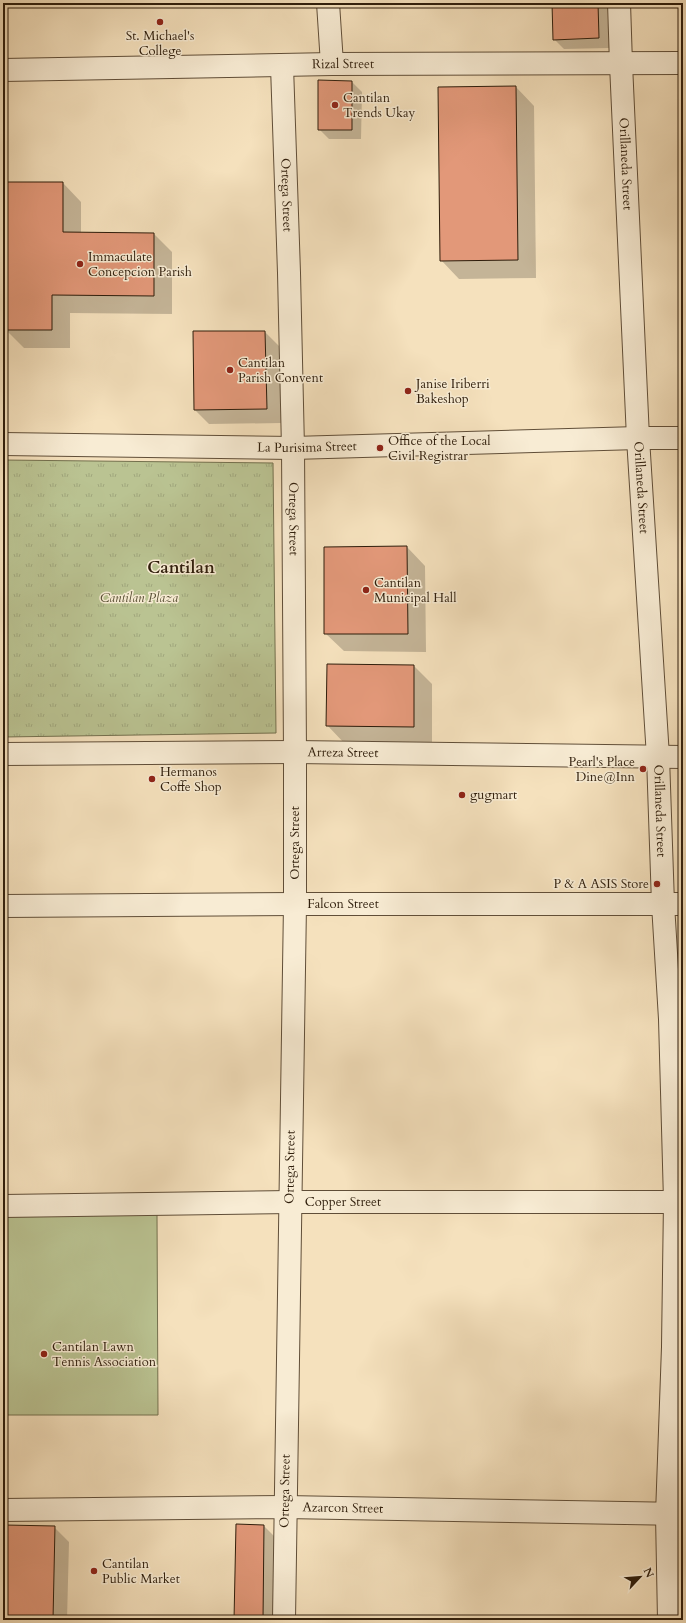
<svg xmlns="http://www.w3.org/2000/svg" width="686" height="1623" viewBox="0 0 686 1623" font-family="Cardo,serif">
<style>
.grass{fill:url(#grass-tufts);stroke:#74704e}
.pitch{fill:#bac392;stroke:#74704e}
.shadow{fill:#0003}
.building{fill:#e29879;stroke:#2e1d0b}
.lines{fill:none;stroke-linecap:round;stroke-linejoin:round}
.minor-casing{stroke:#604e38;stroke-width:24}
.tertiary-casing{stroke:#604e38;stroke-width:24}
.minor{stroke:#f8ecd4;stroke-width:22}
.tertiary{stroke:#f8ecd4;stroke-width:22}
.poi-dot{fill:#8f2418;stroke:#f8ecd4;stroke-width:1.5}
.labels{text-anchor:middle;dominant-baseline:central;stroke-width:3;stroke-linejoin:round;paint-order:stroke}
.poi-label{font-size:13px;fill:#2e1d0b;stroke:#f8ecd4;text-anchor:start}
.street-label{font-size:13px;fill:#2e1d0b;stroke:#f8ecd4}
.park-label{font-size:13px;font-style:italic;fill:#584f34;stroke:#f8ecd4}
.district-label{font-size:17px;font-weight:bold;fill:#2e1d0b;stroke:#f8ecd4}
</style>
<defs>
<pattern id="grass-tufts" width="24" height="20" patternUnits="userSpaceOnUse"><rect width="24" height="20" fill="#bac392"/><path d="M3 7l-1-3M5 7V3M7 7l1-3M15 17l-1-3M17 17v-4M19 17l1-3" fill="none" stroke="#a0a77d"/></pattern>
</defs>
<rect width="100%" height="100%" fill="#f5e1bd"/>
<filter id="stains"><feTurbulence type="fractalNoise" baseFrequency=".005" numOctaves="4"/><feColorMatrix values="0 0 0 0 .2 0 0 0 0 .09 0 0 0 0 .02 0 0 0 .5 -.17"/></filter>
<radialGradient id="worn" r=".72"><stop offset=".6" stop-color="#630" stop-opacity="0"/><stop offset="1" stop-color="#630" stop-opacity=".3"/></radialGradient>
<path class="grass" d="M3,460l270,3 3,270 -273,4z"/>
<path class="pitch" d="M3,1213l154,1 1,201h-155z"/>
<path class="shadow" d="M553,3h54l2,45 -45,1 -10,-10z
M352,82l10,10 -1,47h-32l-10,-10z
M516,87l18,19 2,172 -77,1 -18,-19z
M63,183l18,19v32h73l18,18v62l-102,-1v35h-46l-18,-18z
M265,332l14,14 2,77 -72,1 -14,-14z
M407,547l18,19 1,86 -82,-1 -19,-18z
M414,666l18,18v61l-87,-1 -18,-19z
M264,1526l14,14 -1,80h-42z
M54,1527l15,15 -2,78h-63z"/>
<path class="building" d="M552,3h46l1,35 -46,2z
M318,80l34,1v49h-34z
M516,86l2,174 -78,1 -2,-174z
M5,182h58v50l91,1v63l-102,-1v35h-47z
M193,331h72l2,78 -73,1z
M407,546l1,88h-84v-87z
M327,664l87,1v62l-88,-1z
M236,1524l28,1 -1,95h-29z
M5,1525l50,1 -2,94h-50z"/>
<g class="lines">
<g class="minor-casing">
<g id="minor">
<path d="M328,3l4,61"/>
<path id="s1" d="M621,64l17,374 20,319 5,147 7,115 5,182 -2,146 -6,168 2,105"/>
<path id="s2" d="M282,66l7,207 4,175 2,304v152l-11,716"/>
<path id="s3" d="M3,444l290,4 345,-10h45"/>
<path id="s4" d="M3,754l292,-2 388,5"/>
<path id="s5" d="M3,906l292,-2h388"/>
<path id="s6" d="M3,1206l287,-4h393"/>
<path id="s7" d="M3,1510l282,-3 398,7"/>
</g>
</g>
<g class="tertiary-casing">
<g id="tertiary">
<path d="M619,3l2,61"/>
<path id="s8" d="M3,70l329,-6 351,-1"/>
</g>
</g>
<use href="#minor" class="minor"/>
<use href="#tertiary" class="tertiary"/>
</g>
<g class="poi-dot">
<circle cx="160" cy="22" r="4"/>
<circle cx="335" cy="105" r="4"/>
<circle cx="80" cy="264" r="4"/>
<circle cx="230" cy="370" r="4"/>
<circle cx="408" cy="391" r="4"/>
<circle cx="380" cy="448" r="4"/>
<circle cx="366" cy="590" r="4"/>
<circle cx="643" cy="769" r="4"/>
<circle cx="152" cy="779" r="4"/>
<circle cx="462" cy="795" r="4"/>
<circle cx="657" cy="884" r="4"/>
<circle cx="44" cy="1354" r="4"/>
<circle cx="94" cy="1571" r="4"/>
</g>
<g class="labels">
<g class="poi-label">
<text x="160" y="36" text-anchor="middle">St. Michael's<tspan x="160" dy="15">College</tspan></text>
<text x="343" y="98">Cantilan<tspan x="343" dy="15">Trends Ukay</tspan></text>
<text x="88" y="257">Immaculate<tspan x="88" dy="15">Concepcion Parish</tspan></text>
<text x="238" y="363">Cantilan<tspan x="238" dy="15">Parish Convent</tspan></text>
<text x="416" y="384">Janise Iriberri<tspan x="416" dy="15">Bakeshop</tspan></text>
<text x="388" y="441">Office of the Local<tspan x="388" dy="15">Civil Registrar</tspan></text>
<text x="374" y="583">Cantilan<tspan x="374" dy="15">Municipal Hall</tspan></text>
<text x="635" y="762" text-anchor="end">Pearl's Place<tspan x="635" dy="15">Dine@Inn</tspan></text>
<text x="160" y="772">Hermanos<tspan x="160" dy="15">Coffe Shop</tspan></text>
<text x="470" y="795">gugmart</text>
<text x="649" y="884" text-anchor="end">P &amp; A ASIS Store</text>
<text x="52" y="1347">Cantilan Lawn<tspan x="52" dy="15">Tennis Association</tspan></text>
<text x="102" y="1564">Cantilan<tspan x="102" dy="15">Public Market</tspan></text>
</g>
<g class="street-label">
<text stroke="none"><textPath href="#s8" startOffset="340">Rizal Street</textPath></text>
<text stroke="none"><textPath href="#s1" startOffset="100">Orillaneda Street</textPath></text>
<text stroke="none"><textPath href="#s2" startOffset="129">Ortega Street</textPath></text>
<text stroke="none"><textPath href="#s3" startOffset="304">La Purisima Street</textPath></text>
<text stroke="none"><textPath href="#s1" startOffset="424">Orillaneda Street</textPath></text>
<text stroke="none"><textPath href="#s2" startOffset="453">Ortega Street</textPath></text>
<text stroke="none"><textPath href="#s4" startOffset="340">Arreza Street</textPath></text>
<text stroke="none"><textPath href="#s1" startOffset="748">Orillaneda Street</textPath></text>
<text transform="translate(295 843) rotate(-90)">Ortega Street</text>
<text stroke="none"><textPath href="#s5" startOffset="340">Falcon Street</textPath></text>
<text transform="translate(290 1167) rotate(-89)">Ortega Street</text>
<text stroke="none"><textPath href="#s6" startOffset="340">Copper Street</textPath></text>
<text transform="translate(285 1491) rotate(-89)">Ortega Street</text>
<text stroke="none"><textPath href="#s7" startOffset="340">Azarcon Street</textPath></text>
</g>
<g class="park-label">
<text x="139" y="598">Cantilan Plaza</text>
</g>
<g class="district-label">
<text x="181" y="567">Cantilan</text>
</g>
</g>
<rect width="686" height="1623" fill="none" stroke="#f5e1bd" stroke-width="16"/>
<rect x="4" y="4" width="678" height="1615" fill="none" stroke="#2e1d0b" stroke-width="2"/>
<rect x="8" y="8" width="670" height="1607" fill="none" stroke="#2e1d0b"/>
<g transform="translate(640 1577) rotate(64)" stroke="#f8ecd4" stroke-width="3" paint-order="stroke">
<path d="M0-3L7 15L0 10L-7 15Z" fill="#2e1d0b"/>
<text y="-6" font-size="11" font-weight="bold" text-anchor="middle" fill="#2e1d0b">N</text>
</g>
<rect width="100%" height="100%" filter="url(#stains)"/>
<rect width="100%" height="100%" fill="url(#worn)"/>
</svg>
